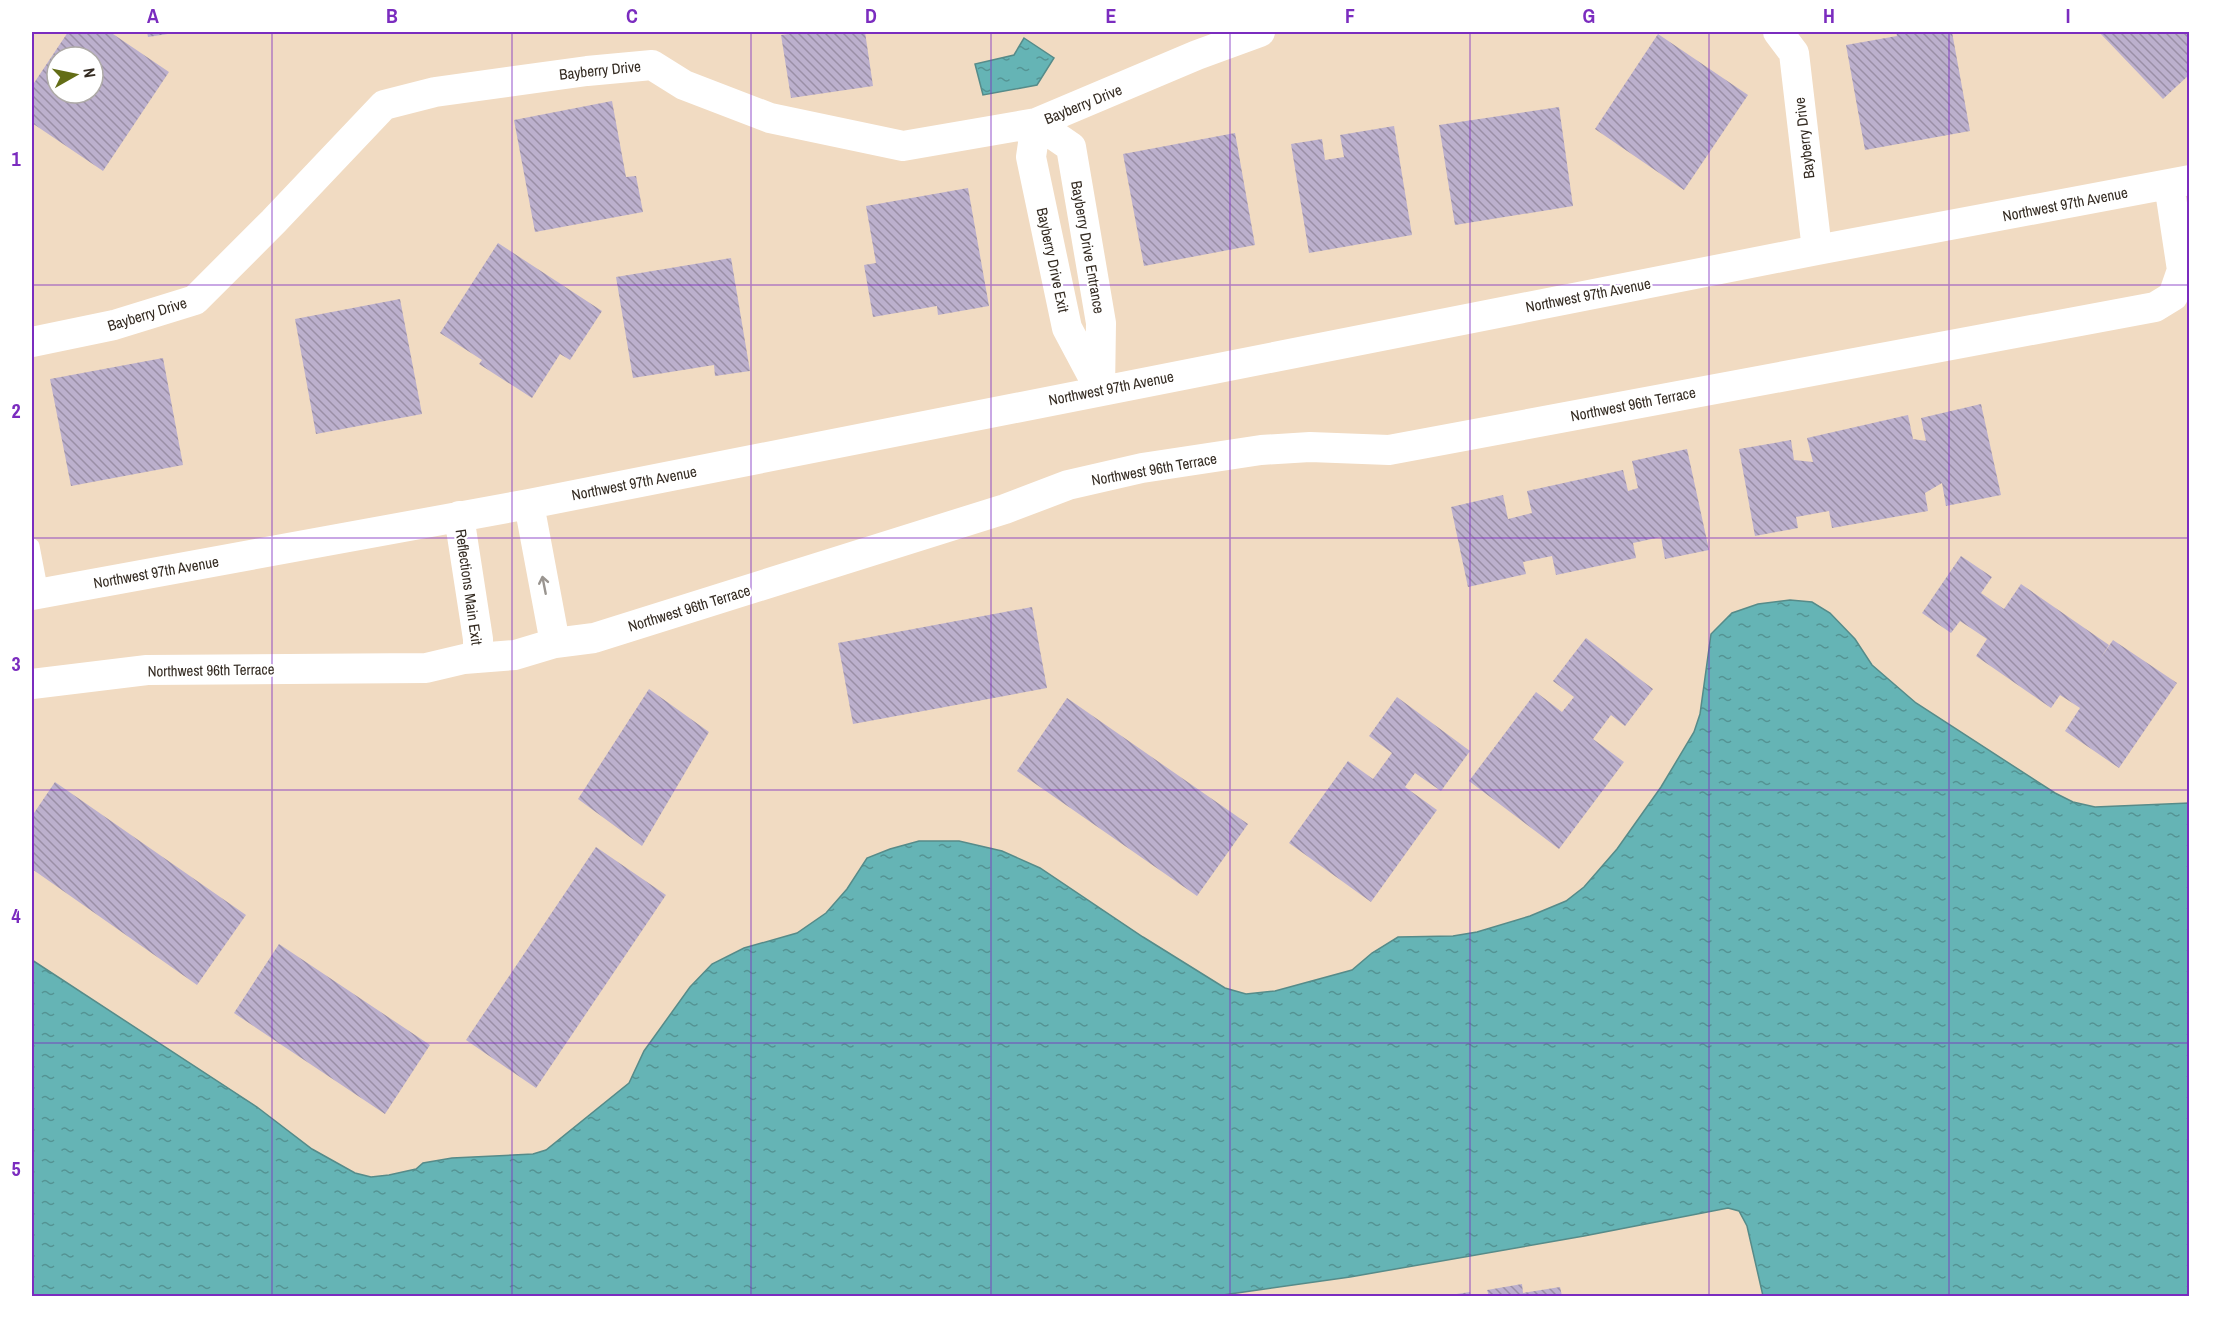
<svg xmlns="http://www.w3.org/2000/svg" width="2221" height="1328" viewBox="0 0 2221 1328" font-family="'Archivo Narrow',sans-serif">
<style>
.water{fill:url(#water-ripples);stroke:#568b89;stroke-width:1.5}
.building{fill:url(#building-back-hatch);fill-rule:evenodd}
.lines{fill:none;stroke-linecap:round;stroke-linejoin:round}
.service{stroke:#fff;stroke-width:15}
.minor{stroke:#fff;stroke-width:30}
.oneway{stroke:#9a9590}
.grid{fill:none;stroke:#7b2cbf;stroke-width:1.5;stroke-opacity:0.55}
.labels{text-anchor:middle;dominant-baseline:central;stroke-width:4.5;stroke-linejoin:round;paint-order:stroke}
.street-label{font-size:15px;fill:#342b22;stroke:#fff}
.neatline{fill:none;stroke:#7b2cbf;stroke-width:2}
.grid-label{font-size:20px;text-anchor:middle;font-weight:bold;fill:#7b2cbf}
</style>
<defs>
<pattern id="water-ripples" width="26" height="14" patternUnits="userSpaceOnUse" patternTransform="scale(1.5)"><rect width="26" height="14" fill="#65b4b5"/><path d="M2 4q2-2 4 0t4 0M15 11q2-2 4 0t4 0" fill="none" stroke="#549393"/></pattern>
<pattern id="building-back-hatch" width="6" height="6" patternUnits="userSpaceOnUse" patternTransform="scale(1.5)"><rect width="6" height="6" fill="#bcb0cd"/><path d="M-1 5l2 2M0 0l6 6M5-1l2 2" fill="none" stroke="#9a8fa6"/></pattern>
</defs>
<rect width="100%" height="100%" fill="#f1dbc2"/>
<path class="water" d="M1024,38l30,20 -17,27 -54,10 -8,-31 39,-9z
M1790,600l22,2 18,11 25,26 17,26 44,38 139,90 18,9 22,5 94,-4v493h-426l-16,-70 -8,-15 -11,-3 -144,28 -234,41 -134,19h-1184v-336l225,147 55,42 43,24 16,4 18,-2 27,-6 7,-6 29,-5 81,-4 13,-4 83,-67 15,-32 46,-64 22,-23 32,-16 53,-15 29,-20 21,-24 20,-31 23,-9 29,-8h40l43,10 38,17 103,69 82,51 21,6 29,-3 77,-21 20,-17 26,-16 55,-1 24,-4 53,-16 36,-15 18,-14 33,-38 44,-62 33,-55 6,-18 11,-80 21,-21 26,-9z"/>
<path class="building" d="M68,32h42l59,40 -66,99 -71,-48v-37zM57,57h36v36h-36z
M147,32h27v1l-26,4z
M804,32h61l8,54 -82,12 -10,-63z
M1896,32h56l18,99 -105,19 -19,-105 51,-9z
M2099,32h91v42l-27,25z
M1658,34l90,61 -64,95 -89,-61z
M612,101l14,76 10,-1 7,36 -108,20 -21,-112z
M1559,107l14,99 -118,19 -16,-100z
M1394,126l18,109 -103,18 -18,-109 31,-5 3,21 19,-3 -4,-22z
M1235,133l20,112 -111,21 -21,-112z
M968,188l21,118 -51,9 -1,-9 -64,11 -9,-52 12,-2 -10,-57z
M498,243l104,68 -32,49 -10,-6 -28,44 -53,-34 3,-4 -42,-27z
M731,258l19,113 -35,5 -1,-11 -81,13 -17,-101z
M400,299l22,115 -106,20 -21,-115z
M163,358l20,107 -112,21 -21,-107z
M1981,404l20,91 -55,11 -4,-23 -17,10 3,18 -96,17 -3,-17 -33,6 2,11 -43,8 -16,-87 52,-9 3,20 19,2 -6,-24 101,-23 5,24 13,2 -5,-23z
M1687,449l22,101 -44,9 -4,-22 -28,6 3,15 -80,17 -4,-19 -29,6 3,12 -58,13 -17,-80 52,-12 5,24 24,-6 -5,-22 96,-21 5,21 10,-3 -6,-27z
M1961,556l31,21 -11,16 23,16 17,-25 88,61 -9,14 13,-19 64,43 -58,85 -54,-37 15,-23 -20,-13 -9,13 -75,-52 11,-17 -27,-18 -9,12 -29,-20z
M1032,607l15,81 -194,36 -15,-81z
M1586,638l67,51 -28,37 -14,-11 -18,24 31,23 -65,87 -90,-68 67,-89 26,20 12,-15 -21,-16z
M649,689l60,43 -67,114 -64,-47z
M1397,697l73,54 -29,40 -26,-18 -10,14 32,23 -66,92 -82,-59 59,-82 25,18 19,-26 -23,-17z
M1067,698l181,126 -51,72 -180,-125z
M55,782l191,133 -49,70 -165,-116v-53z
M596,847l70,48 -130,193 -70,-48z
M279,944l151,101 -45,69 -151,-101z
M1522,1284l1,9 37,-6 2,9h-73l-2,-6z
M1470,1292l1,4h-21v-1z"/>
<g class="lines">
<path class="service" d="M32,546l9,47"/>
<path class="minor" d="M1778,32l16,21 23,197
M1036,123l35,24 30,176 -1,67 -33,-62 -36,-171z
M32,342l82,-17 81,-25 78,-78 111,-117 51,-13 152,-21 65,-6 32,20 86,33 133,28 133,-23 161,-68 63,-23
M529,504l26,139
M459,516l19,123v18
M32,595l497,-91 1288,-254 373,-70
M32,684l115,-14 279,-2 38,-9 51,-4 40,-12 39,-5 411,-129 63,-24 74,-17 119,-18 49,-3 79,3 766,-143 18,-11 9,-26 -13,-86"/>
</g>
<defs><path id="oneway-shaft" d="M-6 0H5M1.5-3L5.5 0L1.5 3" fill="none" stroke-width="1.6" stroke-linecap="round" stroke-linejoin="round" transform="scale(1.5)"/></defs>
<use class="oneway" href="#oneway-shaft" transform="translate(544 585) rotate(-101)"/>
<path class="grid" d="M272,32v1264M512,32v1264M751,32v1264M991,32v1264M1230,32v1264M1470,32v1264M1709,32v1264M1949,32v1264M32,285h2158M32,538h2158M32,790h2158M32,1043h2158"/>
<g class="labels">
<g class="street-label">
<text transform="translate(600 70) rotate(-6)">Bayberry Drive</text>
<text transform="translate(1083 104) rotate(-22)">Bayberry Drive</text>
<text transform="translate(1804 138) rotate(-97)">Bayberry Drive</text>
<text transform="translate(2065 204) rotate(-11)">Northwest 97th Avenue</text>
<text transform="translate(1088 247) rotate(80)">Bayberry Drive Entrance</text>
<text transform="translate(1053 260) rotate(78)">Bayberry Drive Exit</text>
<text transform="translate(1588 295) rotate(-11)">Northwest 97th Avenue</text>
<text transform="translate(147 314) rotate(-17)">Bayberry Drive</text>
<text transform="translate(1111 388) rotate(-11)">Northwest 97th Avenue</text>
<text transform="translate(1633 404) rotate(-11)">Northwest 96th Terrace</text>
<text transform="translate(1154 469) rotate(-10)">Northwest 96th Terrace</text>
<text transform="translate(634 483) rotate(-11)">Northwest 97th Avenue</text>
<text transform="translate(156 572) rotate(-10)">Northwest 97th Avenue</text>
<text transform="translate(469 587) rotate(82)">Reflections Main Exit</text>
<text transform="translate(689 608) rotate(-17)">Northwest 96th Terrace</text>
<text transform="translate(211 670) rotate(-1)">Northwest 96th Terrace</text>
</g>
</g>
<rect width="2221" height="1328" fill="none" stroke="#ffffff" stroke-width="66"/>
<g transform="translate(75 75) rotate(81)"><circle r="28" fill="#ffffff" stroke="#aeaaa7" stroke-width="1.5"/>
<path d="M0-4.5L10 22L0 15L-10 22Z" fill="#636d16"/>
<text y="-9" font-size="16" font-weight="bold" text-anchor="middle" fill="#342b22">N</text>
</g>
<rect x="33" y="33" width="2155" height="1262" class="neatline"/>
<g class="grid-label">
<text x="153" y="23">A</text>
<text x="392" y="23">B</text>
<text x="632" y="23">C</text>
<text x="871" y="23">D</text>
<text x="1111" y="23">E</text>
<text x="1350" y="23">F</text>
<text x="1589" y="23">G</text>
<text x="1829" y="23">H</text>
<text x="2068" y="23">I</text>
<text x="16" y="166">1</text>
<text x="16" y="418">2</text>
<text x="16" y="671">3</text>
<text x="16" y="923">4</text>
<text x="16" y="1176">5</text>
</g>
</svg>
